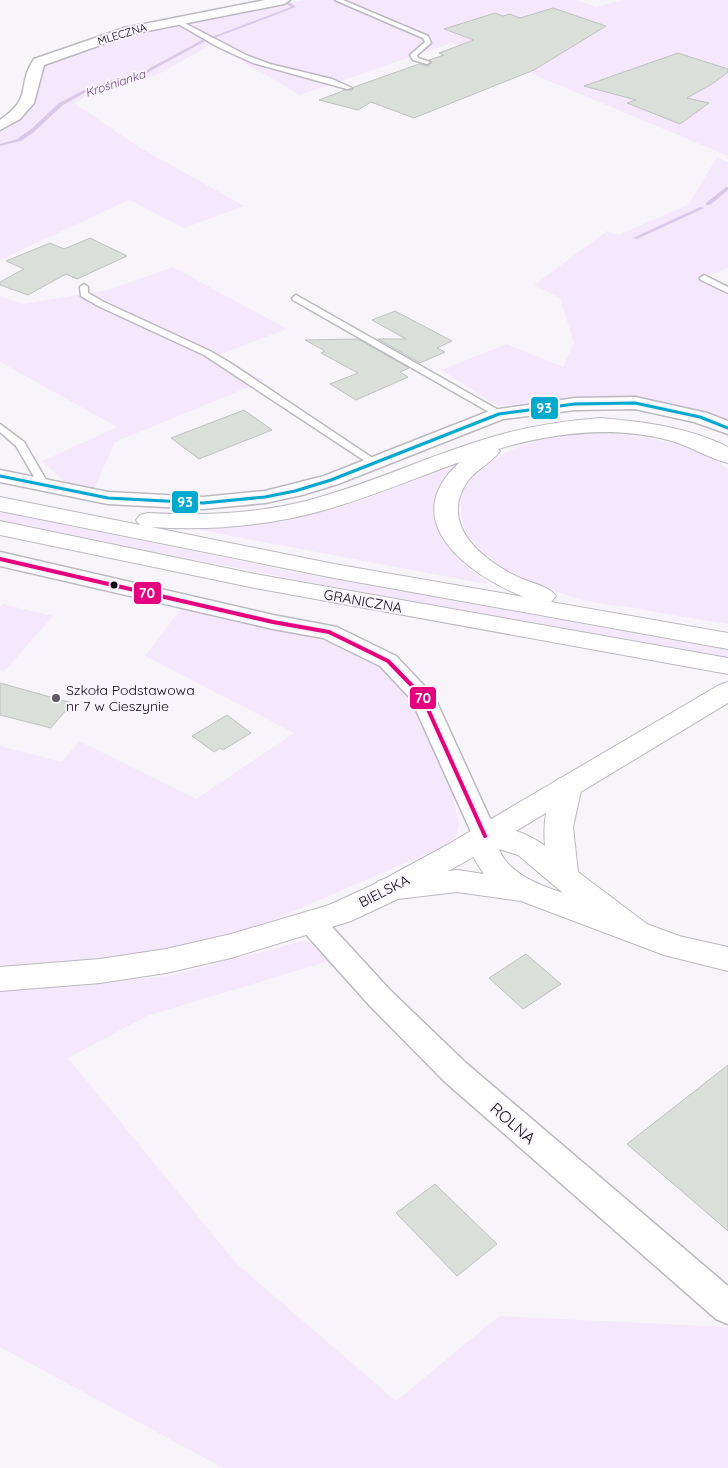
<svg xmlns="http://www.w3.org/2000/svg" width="728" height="1468" viewBox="0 0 728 1468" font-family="Quicksand,sans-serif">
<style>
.green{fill:#f5e8fc}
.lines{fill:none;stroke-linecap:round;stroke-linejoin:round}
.stream{fill:#dbc7e7;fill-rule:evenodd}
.building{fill:#dadfda;stroke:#bfc1c0}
.service-casing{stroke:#bcb8bf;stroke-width:3}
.minor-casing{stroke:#bcb8bf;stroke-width:3}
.secondary-casing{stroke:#bcb8bf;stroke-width:2}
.motorway-casing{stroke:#bcb8bf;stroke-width:2}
.service{fill:#fefefe;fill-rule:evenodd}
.minor{fill:#fefefe;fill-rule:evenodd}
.secondary{fill:#fefefe;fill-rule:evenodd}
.motorway{fill:#fefefe;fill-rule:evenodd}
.bus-1-casing{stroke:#f9f3fc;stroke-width:6}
.bus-2-casing{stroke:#f9f3fc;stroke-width:8}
.bus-1{stroke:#00a9ce;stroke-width:3}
.bus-2{stroke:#e5007d;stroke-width:4}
.bus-dot{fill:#0e0911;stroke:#f9f3fc;stroke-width:2}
.poi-dot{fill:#605c63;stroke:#f9f3fc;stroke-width:2}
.labels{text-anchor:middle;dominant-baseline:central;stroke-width:4;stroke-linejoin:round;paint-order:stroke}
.far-street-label{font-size:11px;fill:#0e0911;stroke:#f9f3fc}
.far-water-label{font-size:12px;font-style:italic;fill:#69447c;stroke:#f9f3fc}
.street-label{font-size:14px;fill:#0e0911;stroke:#f9f3fc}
.poi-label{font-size:14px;fill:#0e0911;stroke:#f9f3fc;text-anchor:start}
.near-street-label{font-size:16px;fill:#0e0911;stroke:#f9f3fc}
.line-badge{stroke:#f9f3fc;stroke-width:2}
.badge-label{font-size:14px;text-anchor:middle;font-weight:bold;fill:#fff}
</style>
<rect width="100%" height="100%" fill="#f8f5fa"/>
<path class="green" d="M303,0h30l61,22 -50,-22h232l20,7 27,-7h105v156l-215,-90 -61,-23 -152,52 -88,-51 -55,31 -46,10 -18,7 -19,11 65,44 105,59 -60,22 -55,-28 -129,60v-131l7,-4 30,-54 9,-10 85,-29z
M717,157l11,5v106l-19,8 19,9v135l-9,-4 -83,-17 -75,2 -63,5 -57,-36 66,-26 56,23 11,-24 -14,-45 -26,-13 73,-54 12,4 70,-31z
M173,267l114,62 -68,26 45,26 -149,61 -21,47 -30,-7 -22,-21 75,-34 -117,-65v-66l22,8 86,-14z
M582,432c48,2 107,6 146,37v155c-34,-5 -67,-11 -101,-17 -16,-2 -33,-4 -48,-8 -40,-12 -107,-36 -117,-80 -2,-11 -3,-24 4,-33 31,-40 69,-46 116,-54z
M458,461l2,1c-7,7 -15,14 -20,23 -20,39 17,78 47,97l-1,2 -287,-54v-1c33,-3 67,-6 99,-12 56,-10 108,-34 160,-56z
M0,512l305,62 423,76v7c-244,-41 -486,-86 -728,-137z
M3,604l50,12 -49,56 -4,-1v-64z
M184,605l144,37 51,24 22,20 12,16 37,80 9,43 -4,14 -15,9 -185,80 -116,27 -64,9 -75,1v-219l62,16 17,-21 117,58 98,-66 -149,-77z
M307,940l22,21 -182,55 -79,42 169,206 159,137 103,-85 229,11v141h-505l-223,-121v-358l168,-13z"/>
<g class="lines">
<path class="stream" d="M284,0h2l10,7 -84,32 -3,-1 82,-31 -7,-5z
M206,38l3,1 -57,31 -11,8 -29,4 -24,9 -25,14 -29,27 -13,9 -21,5v-2l17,-5 13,-9 29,-27 27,-14 25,-9 28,-4 11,-8z
M726,187h2v3l-18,15h-4v-2z
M700,207l4,1 -67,31 -4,-1z"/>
</g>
<path class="building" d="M553,8l53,18 -72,44 -120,48 -43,-16 -13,8 -39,-10 26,-10h7l2,-3 65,-23 9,2 4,-4 -3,-2 15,-5 -5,-2 35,-13 -30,-11 51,-16 8,3 7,-2 10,4z
M678,53l50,16v3l-16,12 -25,14 22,5 -29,21 -53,-21 9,-3 -52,-14z
M90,238l37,18 -50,23 -11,-5 -38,21 -28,-10v-3l24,-13 -18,-8 44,-18 14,6z
M395,311l57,30 -15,7 8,4 -25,11 -42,-24h28l-34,-19z
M358,339l51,29 -9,4 8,5 -52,23 -26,-16 28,-11 -37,-20 4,-2 -20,-11z
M244,410l28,20 -73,29 -28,-21z
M0,683l72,20 -21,25 -51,-13z
M227,715l24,18 -28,17 -3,-2 -6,4 -22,-16z
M526,954l35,30 -38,25 -34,-31z
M728,1065v166l-101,-87z
M435,1184l62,60 -40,32 -61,-63z"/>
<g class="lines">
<g class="service-casing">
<path id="service" d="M335,0h8l85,36 3,7 -14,12 1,3 12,4 -3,2 -14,-4 -3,-5 15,-13 -2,-4z
M175,18l71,37 24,9 62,15 20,9 -5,1 -94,-26 -35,-16 -45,-26 -1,-1z
M704,275l24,12v6l-27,-13 -1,-2z
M84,284l4,3v6l16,9 106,49 22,13 148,99 -5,3 -4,-1 -167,-110 -106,-49 -17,-10 -1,-9z
M296,295l206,117 2,2 -5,3 -3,-1 -203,-116 -1,-2z
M0,424l24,18 25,43 -1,2h-8l-24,-41 -16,-14z"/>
</g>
<g class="minor-casing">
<path id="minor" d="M265,0h25l-6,4 -152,30 -88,31 -10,38 -14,16 -20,11v-10c34,-23 16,-34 34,-61l90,-31z
M635,397l72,16 21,8v13l-34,-12 -59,-13 -60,1 -72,9 -165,65 -36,11 -37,8 -62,6 -95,-5 -108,-22v-12l108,22 95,5 62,-6 59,-15 168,-66 83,-12z
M0,552l273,63 64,12 59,29 38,40 64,140 -4,7 -9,2 -9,-2 -65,-144 -31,-33 -57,-28 -50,-9 -273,-63z
M312,913l10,3 68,74 76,73 262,223v38l-12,-5 -272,-238 -74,-75 -68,-76 -4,-7 4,-7z"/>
</g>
<g class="secondary-casing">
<path id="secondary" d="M728,682v21l-260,157 -70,39 -47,22 -120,37 -65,15 -66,10 -100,8v-24l100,-8 66,-10 65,-15 98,-29 48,-22 70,-38 272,-160z"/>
</g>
<g class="motorway-casing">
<path id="motorway" d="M601,418c44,4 87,9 127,29v16c-21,-5 -39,-18 -60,-23 -57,-15 -115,-7 -170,9l2,2c-8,12 -24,18 -33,31 -29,44 17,79 53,96 11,5 29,8 36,18l-5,6 177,31v16l-394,-71 -334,-67v-14l140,28 -4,-5 4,-5 8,-2c53,3 106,1 158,-12 59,-15 115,-42 173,-60 40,-13 80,-20 122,-23zM460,462c-66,59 9,113 64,135l-190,-33 -183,-37c59,4 117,-1 174,-17 46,-13 90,-32 135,-48z
M0,521l255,53 473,84v16l-473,-86 -255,-53z
M568,776l10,3 4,7 -9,41 5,45 69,52 32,12 49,11v24l-64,-16 -143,-54 -64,-9 -68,8 -11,-3 -4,-8 4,-8 11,-3 68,-8 27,4c-10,-15 -20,-27 -9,-45 22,-7 52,3 70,17 -2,-22 1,-48 13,-67zM499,849l19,6 45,38c-23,-8 -55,-19 -64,-44z"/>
</g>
<use href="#service" class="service"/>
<use href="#minor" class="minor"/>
<use href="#secondary" class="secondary"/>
<use href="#motorway" class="motorway"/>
<g class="bus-1-casing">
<path id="bus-1" d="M0,476l108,22 95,5 62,-6 30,-6 36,-11 168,-66 76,-10 60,-1 65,14 28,11"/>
</g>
<g class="bus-2-casing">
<path id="bus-2" d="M0,559l273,63 56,10 59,29 34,35 63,140"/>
</g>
<use href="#bus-1" class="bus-1"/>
<use href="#bus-2" class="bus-2"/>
</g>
<circle class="bus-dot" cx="114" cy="585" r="4.5"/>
<circle class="poi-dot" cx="56" cy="698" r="5"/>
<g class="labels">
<g class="far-street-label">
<text transform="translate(122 34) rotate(-17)">MLECZNA</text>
</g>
<g class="far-water-label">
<text transform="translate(115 83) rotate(-18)">Krośnianka</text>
</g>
<g class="street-label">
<text transform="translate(363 601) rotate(10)">GRANICZNA</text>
<text transform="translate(384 891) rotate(-27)">BIELSKA</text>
</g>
<g class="poi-label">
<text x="66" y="690">Szkoła Podstawowa<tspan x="66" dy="16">nr 7 w Cieszynie</tspan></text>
</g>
<g class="near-street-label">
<text transform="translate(513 1123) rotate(41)">ROLNA</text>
</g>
</g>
<g class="line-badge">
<rect x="530" y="396" width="29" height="24" rx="5" fill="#00a9ce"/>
<rect x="171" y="490" width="28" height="24" rx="5" fill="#00a9ce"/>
<rect x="133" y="581" width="29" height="24" rx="5" fill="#e5007d"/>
<rect x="409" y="686" width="28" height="24" rx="5" fill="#e5007d"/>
</g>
<g class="badge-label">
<text x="544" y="413">93</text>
<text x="185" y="507">93</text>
<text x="147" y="598">70</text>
<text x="423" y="703">70</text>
</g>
</svg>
